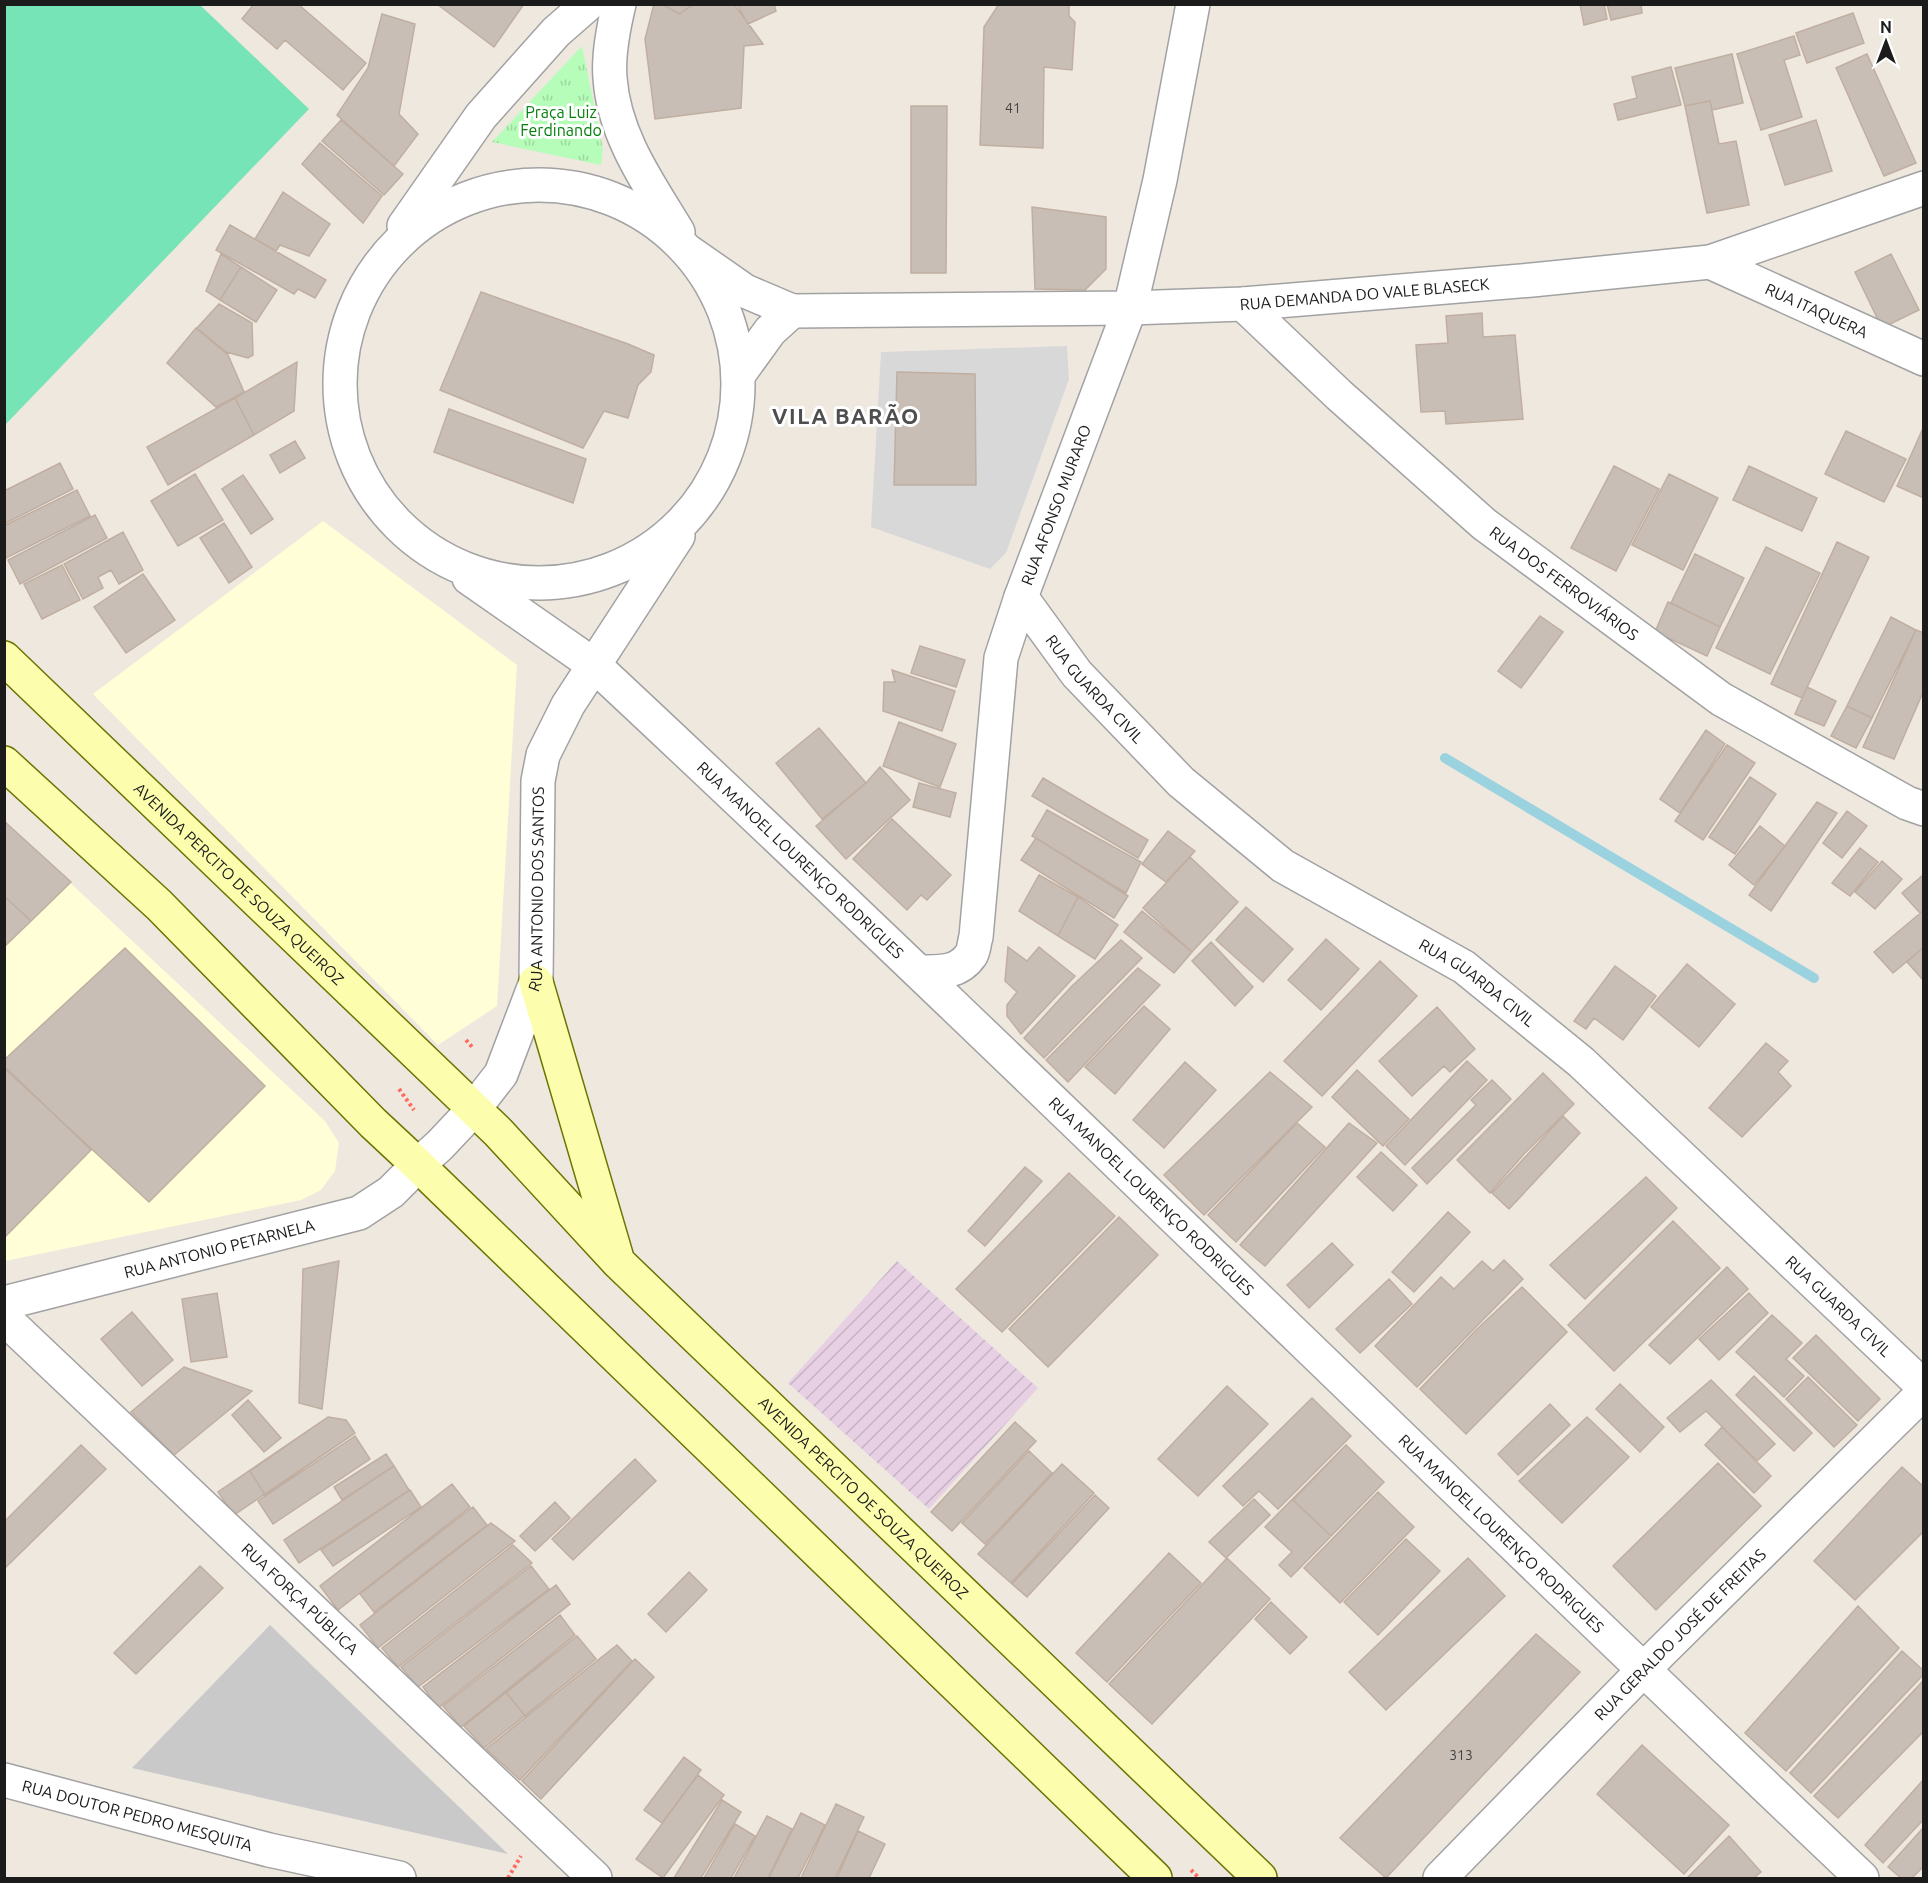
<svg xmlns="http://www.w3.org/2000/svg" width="1928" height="1883" viewBox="0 0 1928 1883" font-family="Ubuntu,sans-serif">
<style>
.residential{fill:#d9d8d8}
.industrial{fill:url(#industrial-furrows)}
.education{fill:#fffed7}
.religious{fill:#c9c9c9}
.park{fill:url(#park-tufts)}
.pitch{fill:#76e4b6}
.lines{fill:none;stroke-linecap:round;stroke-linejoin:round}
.stream{stroke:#9bd2df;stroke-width:10}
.building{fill:#c9beb5;stroke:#c0aea1;stroke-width:1.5}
.minor-casing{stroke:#a2a2a2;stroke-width:36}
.tertiary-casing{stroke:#a2a2a2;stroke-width:36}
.secondary-casing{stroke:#6a7400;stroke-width:36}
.path{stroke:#ff6b5f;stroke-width:4;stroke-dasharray:3 3;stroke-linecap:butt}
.minor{stroke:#fff;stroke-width:33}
.tertiary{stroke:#fff;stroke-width:33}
.secondary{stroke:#fcfead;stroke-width:33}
.labels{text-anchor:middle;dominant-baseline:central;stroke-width:6;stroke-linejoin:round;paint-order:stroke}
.number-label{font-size:14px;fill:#464442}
.park-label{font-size:16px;fill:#037f0a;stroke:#fff}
.street-label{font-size:16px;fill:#1b1b1b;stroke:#fff}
.district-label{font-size:22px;font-weight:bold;letter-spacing:1.5px;fill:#4e4e4e;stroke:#fff}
</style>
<defs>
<pattern id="industrial-furrows" width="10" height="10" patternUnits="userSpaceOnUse" patternTransform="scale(1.5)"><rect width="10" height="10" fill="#e7d0e4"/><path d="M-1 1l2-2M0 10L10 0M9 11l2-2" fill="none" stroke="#c6b2c3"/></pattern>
<pattern id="park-tufts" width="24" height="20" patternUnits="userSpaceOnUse" patternTransform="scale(1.5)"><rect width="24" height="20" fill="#b6fdba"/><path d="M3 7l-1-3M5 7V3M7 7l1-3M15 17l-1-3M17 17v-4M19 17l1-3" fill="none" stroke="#9cd89f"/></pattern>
</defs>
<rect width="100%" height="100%" fill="#eee8df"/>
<path class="residential" d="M1067,346l2,33 -63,174 -16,16 -119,-42 10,-175z"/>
<path class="industrial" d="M897,1261l141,127 -109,121 -141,-126z"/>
<path class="education" d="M323,521l194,144 -20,341 -59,39 -345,-351z
M4,821l321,300 14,22 -4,28 -14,19 -20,10 -296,61z"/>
<path class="religious" d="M270,1625l238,229 -376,-86z"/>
<path class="park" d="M582,46l21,103 -2,16 -109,-23z"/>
<path class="pitch" d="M5,4l195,1 109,104 -304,316z"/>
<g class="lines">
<path class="stream" d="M1445,758l369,220"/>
</g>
<path class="building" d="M254,4h44l68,59 -23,27 -58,-50 -8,9 -35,-30z
M437,4h87l-30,43z
M654,4h8l17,10 15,-10h40l29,40 -19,2 -3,62 -86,11 -10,-80z
M662,4h32l-15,10z
M737,4h37l2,7 -28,13z
M999,4h70v12l6,6 -3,48 -28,-3 -1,81 -63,-3 4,-118z
M1580,4h24l3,15 -23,6z
M1607,4h34l1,9 -31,7z
M1853,13l11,30 -57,20 -11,-30z
M382,14l33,10 -16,90 19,20 -24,32 -57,-51 31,-47z
M1794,36l6,19 -16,5 18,57 -41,13 -24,-76z
M1732,54l11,49 -31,7 -2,-9 -25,5 -10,-38z
M1867,54l49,109 -32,13 -48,-108z
M1671,67l10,38 -63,15 -4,-16 23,-6 -5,-21z
M1710,101l9,43 17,-3 13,64 -42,8 -22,-107z
M911,106h36l-1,167h-35z
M341,120l62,54 -19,21 -62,-54z
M1816,120l16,51 -47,14 -16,-50z
M320,143l62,53 -19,27 -61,-59z
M283,192l47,32 -21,32 -29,-11 -4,6 -21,-12z
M1032,207l74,10v52l-21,21 -50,-1z
M230,225l96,55 -11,18 -17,-9 -4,5 -78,-44z
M221,254l20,13 -21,33 -14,-9z
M1891,254l28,56 -37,18 -27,-56z
M241,267l36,23 -21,32 -36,-22z
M481,292l147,52 26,11 -3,17 -13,13 -10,33 -24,-7 -21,37 -143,-58z
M219,304l33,19 1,32 -5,3 -22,-6 -29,-24z
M1482,313l1,24 32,-2 8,84 -77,5 -1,-13 -24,1 -5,-67 32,-2 -2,-27z
M196,328l32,27 16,37 -28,15 -49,-44z
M297,362l-3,49 -40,24 -19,-37z
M897,372l78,2 1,111h-82z
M235,398l19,37 -86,50 -21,-38z
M449,409l137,50 -13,44 -139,-51z
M1924,426v72l-27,-12z
M1846,431l60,28 -22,43 -59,-28z
M295,441l10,17 -25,15 -10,-18z
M60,463l13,26 -69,35v-33z
M1614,466l45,23 -43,82 -45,-23z
M1749,466l68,32 -15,33 -69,-31z
M195,474l28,46 -45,26 -27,-45z
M1669,474l49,24 -35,72 -51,-25z
M243,475l30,44 -22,15 -29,-45z
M77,490l13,26 -86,43v-33z
M95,515l12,23 -87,46 -12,-24z
M224,523l28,44 -23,16 -29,-45z
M123,532l20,38 -24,14 -8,-14 -13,7 5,11 -20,11 -19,-35z
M1837,542l32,15 -67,141 -31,-14z
M1766,547l54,26 -50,101 -54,-26z
M1695,554l49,24 -24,49 -49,-24z
M62,565l18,35 -38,19 -18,-35z
M143,574l32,46 -49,33 -32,-46z
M1668,602l52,25 1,-2 -14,31 -52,-24z
M1540,616l23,16 -42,56 -23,-17z
M1891,617l25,13 -44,88 -25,-12z
M1916,630l8,3v57l-30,69 -31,-12z
M920,646l45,14 -9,27 -45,-14z
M892,670l63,21 -13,40 -59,-20 1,-29h11z
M1807,687l29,14 -12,25 -29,-12z
M1847,706l25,12 -16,30 -25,-12z
M899,722l57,22 -16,43 -57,-21z
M819,728l47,55 -44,36 -46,-56z
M1706,730l19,14 -45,69 -20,-14z
M1727,745l28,18 -52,77 -28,-19z
M880,767l30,33 -64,59 -30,-33 50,-43z
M1750,777l26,17 -41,60 -26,-17z
M1043,778l105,62 -10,18 -106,-62z
M919,783l37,10 -6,24 -37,-10z
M1817,802l20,11 -66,98 -22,-16z
M1047,810l94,52 -15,31 -94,-57z
M1847,811l20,15 -25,32 -19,-15z
M892,819l59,56 -24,25 -6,-5 -14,15 -54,-51z
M4,821l67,61 -40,39 -27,-25z
M1760,826l25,20 -31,39 -25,-20z
M1168,831l27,20 -29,31 -24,-18z
M1036,838l92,58 -14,22 -93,-58z
M1860,848l18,14 -28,34 -18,-13z
M1190,857l48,45 -46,50 -49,-44z
M1882,861l20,18 -27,30 -20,-17z
M1039,875l39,22 -20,39 -39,-25z
M1922,876l2,2v32l-4,3 -18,-20z
M4,896l27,25 -27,26z
M1078,897l40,28 -23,34 -37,-23z
M1246,907l47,42 -30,33 -47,-42z
M1924,910v37l-31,26 -19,-21z
M1142,911l50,41 -18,21 -50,-41z
M1326,939l33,30 -38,41 -33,-30z
M1121,940l21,18 -98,100 -20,-20 47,-51z
M1211,942l42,45 -18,19 -43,-45z
M1008,947l19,14 12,-14 36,29 -54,58 -14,-18v-11l10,-13 -12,-11z
M1924,947v34l-17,-19z
M125,948l140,138 -116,116 -145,-134v-8z
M1380,961l37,35 -95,100 -38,-35z
M1687,964l48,40 -36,43 -48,-40z
M1615,966l41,30 -33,44 -29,-22 -8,11 -12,-8z
M1138,968l22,17 -92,97 -22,-22z
M1144,1006l26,23 -55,65 -30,-27z
M1437,1007l38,42 -25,23 -6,-6 -32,30 -33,-35z
M1766,1043l22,18 -10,11 13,14 -49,51 -33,-29z
M1467,1061l20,19 -82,85 -19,-19z
M1185,1062l31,28 -52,58 -31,-28z
M4,1066l87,84 -87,88z
M1357,1070l52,49 -26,27 -51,-49z
M1270,1072l42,35 -108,108 -40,-40z
M1543,1073l31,31 -50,50 -34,39 -33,-33z
M1492,1080l19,19 -84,85 -15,-16 64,-63 -5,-5z
M1563,1116l17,17 -71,76 -17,-16z
M1297,1123l28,24 -89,95 -28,-27z
M1349,1123l28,20 -112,123 -25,-21z
M1381,1152l36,33 -24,26 -36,-34z
M1025,1167l17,14 -57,65 -17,-15z
M1069,1173l46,43 -113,116 -46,-43z
M1646,1177l31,31 -92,91 -35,-34z
M1448,1212l22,20 -56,60 -22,-20z
M1119,1217l39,38 -110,112 -39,-38z
M1673,1221l47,47 -106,103 -46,-46z
M1332,1243l21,22 -44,43 -22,-23z
M1504,1260l19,19 -106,108 -42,-41 66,-69 13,12 28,-28 11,10z
M339,1261l-17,148 -23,-6 4,-134z
M1727,1267l21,22 -78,75 -21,-19z
M1389,1279l23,25 -52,49 -24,-24z
M1522,1287l45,45 -101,102 -46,-45 56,-59z
M217,1293l10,64 -36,5 -9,-63z
M1749,1293l19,20 -49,47 -20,-21z
M132,1312l41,48 -31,26 -41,-47z
M1772,1315l30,28 -16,16 18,17 -20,21 -48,-45z
M1816,1335l64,64 -22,22 -65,-63z
M184,1367l68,24 -78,64 -43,-43z
M1754,1376l58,57 -18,18 -58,-56z
M1808,1377l49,48 -23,22 -48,-48z
M1711,1380l64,64 -18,17 -51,-50 -26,21 -13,-14z
M1620,1384l44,43 -24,25 -44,-43z
M1227,1386l41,38 -70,72 -40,-37z
M1312,1398l39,38 -73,73 -19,-18 -16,15 -20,-20z
M248,1400l33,38 -17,14 -32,-37z
M1550,1404l20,21 -52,50 -20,-21z
M328,1417l18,3 9,13 -121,82 -16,-23z
M328,1417l18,3 9,13 -90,62 -15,-24z
M1587,1417l42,40 -67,66 -43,-42z
M1015,1422l21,19 -84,90 -21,-19z
M1722,1427l49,49 -17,17 -49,-48z
M355,1436l15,23 -97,65 -15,-23z
M81,1445l25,24 -102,100v-47z
M81,1445l25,24 -102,100v-47z
M1346,1445l38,37 -93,95 -12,-12 13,-13 -27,-25z
M1346,1445l38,37 -53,54 -38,-36z
M1029,1451l23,22 -67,71 -23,-21z
M386,1454l8,12 -52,34 -8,-13z
M635,1459l21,22 -83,79 -21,-21z
M1718,1463l43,43 -105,104 -43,-44z
M1062,1464l32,29 -83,90 -33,-29z
M394,1466l15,24 -110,73 -15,-23z
M1902,1467l22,20v44l-69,69 -41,-39z
M452,1484l18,23 -132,103 -18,-24z
M410,1490l11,17 -88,59 -12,-16z
M1378,1492l36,35 -74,76 -36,-35z
M1095,1495l14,13 -82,89 -15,-13z
M1254,1499l16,16 -44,43 -17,-16z
M555,1502l15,16 -35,33 -15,-15z
M473,1507l14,18 -113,87 -14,-18z
M491,1523l24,18 -137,107 -18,-23z
M1406,1539l34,32 -62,64 -34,-33z
M513,1545l19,18 -134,104 -16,-19z
M1169,1553l32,30 -94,99 -31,-29z
M1227,1558l43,41 -118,125 -43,-40z
M1468,1558l37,38 -119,114 -37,-38z
M200,1566l23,22 -87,86 -22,-21z
M531,1566l18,23 -131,98 -17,-20z
M689,1572l18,18 -41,42 -18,-18z
M556,1585l14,19 -132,104 -15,-21z
M1271,1602l36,35 -17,17 -35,-35z
M1858,1606l41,42 -113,123 -41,-38z
M560,1615l15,20 -114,92 -18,-21z
M1536,1634l44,38 -194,206 -46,-40z
M577,1636l19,23 -112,89 -20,-22z
M577,1636l19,23 -71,57 -19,-24z
M617,1645l15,16 -112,119 -34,-31z
M1902,1651l22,20v3l-113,119 -21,-20z
M635,1659l19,18 -113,122 -19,-18z
M1924,1680v51l-86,87 -24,-22z
M1642,1745l87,80 -45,49 -87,-80z
M684,1757l17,13 -39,53 -18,-13z
M698,1775l26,20 -61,83 -27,-19z
M1924,1779v40l-41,44 -18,-18z
M722,1800l19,12 -40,66h-27z
M836,1804l28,13 -29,61h-34z
M801,1813l24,12 -27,53h-29z
M767,1816l25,13 -24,49h-34z
M735,1824l20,12 -24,42h-27z
M1924,1827v39l-12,12h-11l-13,-11z
M858,1831l27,13 -16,34h-32z
M1729,1836l32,36 -7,6h-67z"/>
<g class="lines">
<g class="minor-casing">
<g id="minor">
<path d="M689,252l56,39 47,20 -22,20 -31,43"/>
<path id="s1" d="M1710,262l214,97"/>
<path id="s2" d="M1243,304l96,91 145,129 237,175 186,104 17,6"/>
<path id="s3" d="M792,311l338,-3 113,-4 289,-24 178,-18 214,-74"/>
<path id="s4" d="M1021,597l56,77 104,108 102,84 181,101 117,95 343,325"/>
<path id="s5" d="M594,665c427,399 843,811 1268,1213"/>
<path id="s6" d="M919,972c19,0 39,2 52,-17 3,-4 3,-13 5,-18l25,-279 20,-61 109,-289 30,-128 33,-176"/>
<path id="s7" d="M4,1303l355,-90 32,-21 27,-27"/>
<path id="s8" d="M4,1318l591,560"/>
<path id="s9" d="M4,1780l265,70 130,28"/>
<path id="s10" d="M1440,1878l220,-225 264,-261"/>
</g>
</g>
<g class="tertiary-casing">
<g id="tertiary">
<path d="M619,4c-5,21 -11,52 -9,74 4,58 39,106 68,154"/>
<circle cx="539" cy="384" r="199"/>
<path d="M404,226l77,-110 75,-84 32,-28"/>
<path d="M469,578l125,87"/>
<path id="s11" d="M418,1165l22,-20 33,-35 28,-36 35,-92 2,-201 5,-26 25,-50 110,-169"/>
</g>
</g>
<g class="secondary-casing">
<g id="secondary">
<path id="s12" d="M4,658l494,474 120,130 642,616"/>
<path d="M4,763l155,142 214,218 45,42 737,713"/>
<path d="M536,982l80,273"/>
</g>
</g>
<path class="path" d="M466,1040l7,8
M399,1089l15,21
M1191,1870l8,8
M508,1878l13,-22"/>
<use href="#minor" class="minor"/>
<use href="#tertiary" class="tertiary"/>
<use href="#secondary" class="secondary"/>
</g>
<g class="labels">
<g class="number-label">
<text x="1013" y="108">41</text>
<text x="1461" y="1755">313</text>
</g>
<g class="park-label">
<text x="561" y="112">Praça Luiz<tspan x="561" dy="18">Ferdinando</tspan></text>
</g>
<g class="street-label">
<text stroke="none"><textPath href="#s3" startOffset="573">RUA DEMANDA DO VALE BLASECK</textPath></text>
<text stroke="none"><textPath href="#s1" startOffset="117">RUA ITAQUERA</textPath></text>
<text stroke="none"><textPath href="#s6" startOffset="519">RUA AFONSO MURARO</textPath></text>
<text stroke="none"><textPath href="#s2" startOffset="426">RUA DOS FERROVIÁRIOS</textPath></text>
<text stroke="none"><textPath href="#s4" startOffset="118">RUA GUARDA CIVIL</textPath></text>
<text stroke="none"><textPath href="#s5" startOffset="284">RUA MANOEL LOURENÇO RODRIGUES</textPath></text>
<text stroke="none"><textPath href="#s12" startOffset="326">AVENIDA PERCITO DE SOUZA QUEIROZ</textPath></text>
<text stroke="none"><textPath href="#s11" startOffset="315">RUA ANTONIO DOS SANTOS</textPath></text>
<text stroke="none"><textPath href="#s4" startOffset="604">RUA GUARDA CIVIL</textPath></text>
<text stroke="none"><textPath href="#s5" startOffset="770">RUA MANOEL LOURENÇO RODRIGUES</textPath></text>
<text stroke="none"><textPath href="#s7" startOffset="222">RUA ANTONIO PETARNELA</textPath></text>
<text stroke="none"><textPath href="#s4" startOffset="1090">RUA GUARDA CIVIL</textPath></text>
<text stroke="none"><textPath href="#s12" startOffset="1202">AVENIDA PERCITO DE SOUZA QUEIROZ</textPath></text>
<text stroke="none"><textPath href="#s5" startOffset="1256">RUA MANOEL LOURENÇO RODRIGUES</textPath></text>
<text stroke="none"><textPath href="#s8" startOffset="408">RUA FORÇA PÚBLICA</textPath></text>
<text stroke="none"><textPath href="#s10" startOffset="342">RUA GERALDO JOSÉ DE FREITAS</textPath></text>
<text stroke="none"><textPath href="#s9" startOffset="138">RUA DOUTOR PEDRO MESQUITA</textPath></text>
</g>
<g class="district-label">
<text x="846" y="415">VILA BARÃO</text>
</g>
</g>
<rect width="1928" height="1883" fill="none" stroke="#1b1b1b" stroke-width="12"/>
<g transform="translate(1886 42)" stroke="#ffffff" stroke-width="4.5" paint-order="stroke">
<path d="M0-4.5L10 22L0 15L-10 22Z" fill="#1b1b1b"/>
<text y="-9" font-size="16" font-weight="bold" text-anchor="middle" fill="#1b1b1b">N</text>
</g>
</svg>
